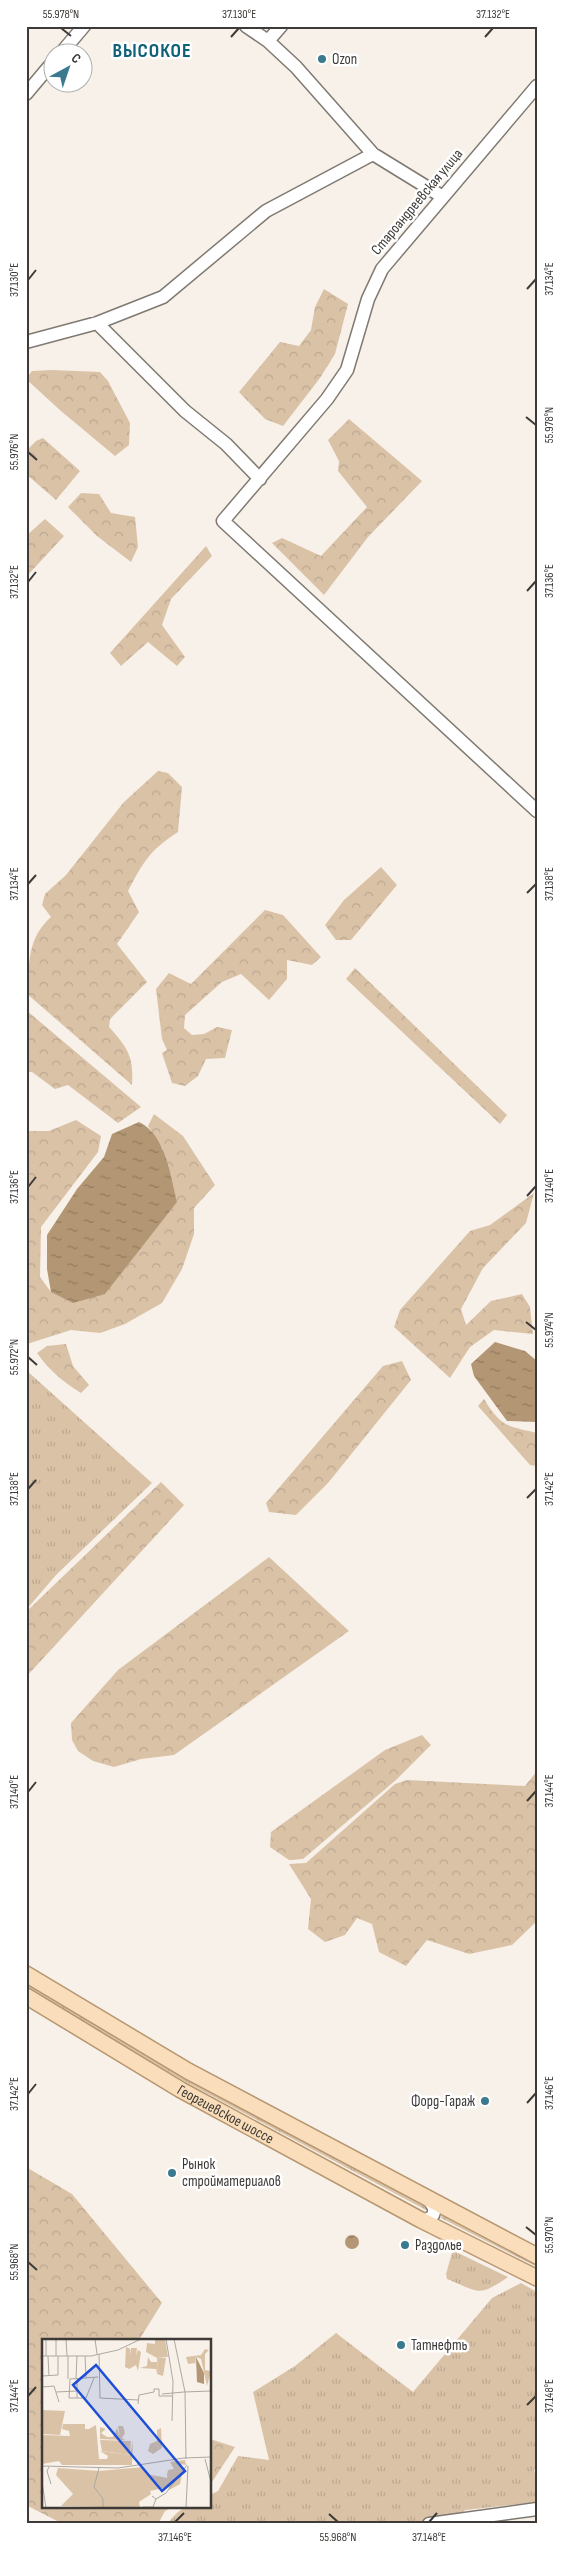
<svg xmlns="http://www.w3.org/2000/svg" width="563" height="2550" viewBox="0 0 563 2550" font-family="'Sofia Sans Condensed',sans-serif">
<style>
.grass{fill:url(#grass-tufts)}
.forest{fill:url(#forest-crowns)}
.water{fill:url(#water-ripples)}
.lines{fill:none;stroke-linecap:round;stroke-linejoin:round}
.minor-casing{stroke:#7f7972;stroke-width:15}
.major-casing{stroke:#b69670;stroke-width:18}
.minor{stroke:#fff;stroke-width:12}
.major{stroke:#fadebb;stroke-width:15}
.ticks{fill:none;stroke:#3d3a37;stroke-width:2}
.poi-dot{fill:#3a798e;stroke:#fff;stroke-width:2}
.labels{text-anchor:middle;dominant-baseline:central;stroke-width:5;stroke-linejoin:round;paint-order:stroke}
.poi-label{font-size:15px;fill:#3d3a37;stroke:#fff;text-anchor:start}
.street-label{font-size:15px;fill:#3d3a37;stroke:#fff}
.district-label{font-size:20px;font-weight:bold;letter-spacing:1px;fill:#0f6177;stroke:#fff}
.inset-road{fill:none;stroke:#ada8a2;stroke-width:1}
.view{fill:#1d4ed8;fill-opacity:0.15;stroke:#1d4ed8;stroke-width:2.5}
.inset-edge{fill:none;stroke:#3d3a37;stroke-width:2.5}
.neatline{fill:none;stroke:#3d3a37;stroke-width:2}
.ticks-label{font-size:12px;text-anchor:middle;fill:#3d3a37}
</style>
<defs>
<pattern id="grass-tufts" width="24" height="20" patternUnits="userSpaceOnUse" patternTransform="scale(1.25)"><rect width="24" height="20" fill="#dac2a7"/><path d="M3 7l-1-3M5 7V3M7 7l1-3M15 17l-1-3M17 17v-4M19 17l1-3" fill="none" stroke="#bca790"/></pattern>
<pattern id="forest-crowns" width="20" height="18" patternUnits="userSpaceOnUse" patternTransform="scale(1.25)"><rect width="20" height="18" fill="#dac2a7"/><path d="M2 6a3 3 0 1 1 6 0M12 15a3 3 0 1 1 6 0" fill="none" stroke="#bca790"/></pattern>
<pattern id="water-ripples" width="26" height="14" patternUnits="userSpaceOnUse" patternTransform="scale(1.25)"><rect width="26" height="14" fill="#b39673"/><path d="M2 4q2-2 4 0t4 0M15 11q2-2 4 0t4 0" fill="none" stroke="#937b5f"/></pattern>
</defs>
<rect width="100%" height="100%" fill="#f8f1e9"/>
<path class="grass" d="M26,1370l126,113 -96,92 -30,35z
M26,1982l159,94 243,130 -2,4 -242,-129 -141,-82 -17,-11z
M443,2214l94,48v5l-96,-49z
M456,2252l52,25c-31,21 -28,15 -61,2l-1,-5 6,-21z
M521,2283l16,9v173l-3,5 3,11v21l-72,8 -13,14h-284c12,-19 21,-18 42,-18v-11l8,-4 20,-35 31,4 -16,-68 42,-26 41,-33 77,59 79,-94z"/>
<path class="forest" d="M324,289l24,15 -13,50 -15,24 -37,48 -18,-7 -26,-27 41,-50 19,4 12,-16 4,-23z
M52,370l48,2 8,9 22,42 -1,22 -14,11 -54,-45 -35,-32 6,-8z
M349,419l73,62 -54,56 -44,58 -52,-52 10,-5 39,18 46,-49 -29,-36 1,-10 -11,-21z
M43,438l37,33 -24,29 -30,-26v-23l10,-10z
M81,493l18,1 12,19 24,4 3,30 -7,15 -34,-26 -29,-29z
M45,519l19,17 -38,41v-41z
M206,546l6,10 -41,43 -9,26 23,32 -8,9 -29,-24 -27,24 -11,-13z
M158,771l10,2 14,14 -4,45c-29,19 -34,29 -50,59l11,21 -22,32 30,38 -37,37 -1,8c19,21 25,30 23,58l-106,-92v-4c5,-30 1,-50 25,-72l-9,-12 3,-11 21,-19 58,-73z
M381,867l16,18 -46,55h-15l-11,-15 19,-25z
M265,910l18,5 38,42 -9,8 -25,-5v19l-18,21 -28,-26 -19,8 -37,33 -1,13 8,7 12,-1 13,-7 15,3 -7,28 -19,1 -8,17 -13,10 -13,-3 -10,-30 5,-3 -5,-11 -6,-50 13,-16 22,11z
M355,968l152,147 -7,9 -154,-145z
M26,1010l115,97 -23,16 -50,-38 -13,4 -23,-17h-6z
M154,1114l29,22 32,49 -21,23v26l-12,35 -20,34 -37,21 -25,9 -29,-3 -44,14 -1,-213h23l27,-11 25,16 -3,16 -57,75 -1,50 11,15 112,-143 -15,-23z
M534,1193l-8,30 -43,45 -22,41 5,16 25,-24 31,-7 8,13 3,27 -39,-4 -24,17 -20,31 -56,-51 6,-17 70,-79 20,-6z
M66,1344l7,22 16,19 -8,8c-18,-11 -32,-23 -44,-40l10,-7z
M402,1361l9,19 -83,103 -32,32 -27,-3 -3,-9 117,-137z
M484,1399c17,28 23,27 53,34v33l-7,-1 -52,-59z
M161,1482l23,23 -158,172v-65z
M269,1557l80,74 -175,124 -33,4 -27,8 -21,-6 -15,-10 -6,-11 -1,-17 47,-53z
M422,1735l9,10 -35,35 -93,79 -14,1 -19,-13 1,-15 114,-82z
M537,1771v150l-25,24 -43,9 -42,-14 -21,26 -27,-14 -7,-28 -15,-6 -12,17 -20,7 -17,-13 3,-30 -22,-35 17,-1 89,-79 12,-4 118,6z
M26,2167l46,27 90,109 -23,37h-95v166h130l-9,5 -7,13h-95l-37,-19z
M210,2439l25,8 -25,38z"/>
<path class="water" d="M139,1122c27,13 31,53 38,80l-72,92 -32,9 -22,-11 -4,-23v-34l30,-46 27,-32 8,-23z
M495,1342l30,9 12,10v61l-30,-1 -33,-45 -3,-12z
M345 2242a7 7 0 1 1 14 0a7 7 0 1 1-14 0Z"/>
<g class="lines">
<g class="minor-casing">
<path id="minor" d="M246,26l22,15 28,26 77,87 70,43
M268,41l13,-15
M62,52l22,-26
M537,86l-155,183 -14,30 -21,71 -20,29 -104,122 314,290
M26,94l26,-31
M97,323l88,88 41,33 34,35
M26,342l71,-19 66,-26 103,-86 107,-57
M421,2220c8,0 14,-3 13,-12l-4,-7
M429,2524l108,-15"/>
</g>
<g class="major-casing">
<g id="major">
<path d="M26,1974l162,97 349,185"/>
<path id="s1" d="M26,1996l155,94 240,130 116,58"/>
</g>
</g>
<use href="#minor" class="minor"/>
<use href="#major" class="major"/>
</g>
<path class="ticks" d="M61,28l10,8M231,37l8,-9M485,37l8,-9M28,280l8,-10M527,289l9,-10M526,417l10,8M28,452l9,8M28,582l8,-10M527,591l9,-10M28,884l8,-9M527,893l9,-9M28,1187l8,-10M527,1196l9,-10M526,1322l10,8M28,1357l9,8M28,1489l8,-9M527,1498l9,-9M28,1792l8,-10M527,1801l9,-10M28,2094l8,-10M527,2103l9,-10M526,2227l10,8M28,2262l9,8M28,2396l8,-9M527,2405l9,-9M329,2514l9,8M175,2522l9,-9M429,2522l8,-9"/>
<g class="poi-dot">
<circle cx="322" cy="59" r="5"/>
<circle cx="485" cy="2101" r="5"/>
<circle cx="172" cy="2173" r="5"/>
<circle cx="405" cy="2245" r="5"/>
<circle cx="401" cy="2345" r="5"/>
</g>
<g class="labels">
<g class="poi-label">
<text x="332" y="59">Ozon</text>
<text x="475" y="2101" text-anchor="end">Форд-Гараж</text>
<text x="182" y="2164">Рынок<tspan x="182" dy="17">стройматериалов</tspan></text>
<text x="415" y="2245">Раздолье</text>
<text x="411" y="2345">Татнефть</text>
</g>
<g class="street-label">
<text transform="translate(417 202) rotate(-50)">Староандреевская улица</text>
<text stroke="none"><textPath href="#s1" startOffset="232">Георгиевское шоссе</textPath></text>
</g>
<g class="district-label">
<text x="152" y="51">ВЫСОКОЕ</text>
</g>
</g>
<g transform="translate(42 2339)">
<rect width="169" height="169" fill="#f8f1e9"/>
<path d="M58,101l31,1 -1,14 -28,-4zM143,121l1,5 -7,-1 4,5 -3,15 -11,6 -2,-15 1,-5 6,-1 -4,-7z" fill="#dac2a7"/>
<path d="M113,0h10l3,18h-10l-1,16 -1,-4 -16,-1 7,-2 1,-9 3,5h6v-4l-11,-6 1,-9 8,1zM84,8l4,2v6l1,-7h6l-1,7 2,-5 3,2 -3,19 -2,-6 -7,4 -4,-2zM0,71l23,1 -5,24 -18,-1zM21,85h22v5h4l7,-4 3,34h8l1,-3 -8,-5 30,4 3,-14 -1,24h-70l-3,-4 -17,3v-29l28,1 -1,-5 -7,-2zM76,87h5l2,7 -3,5 3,2 -25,-1v-12l6,2 -5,4 6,4h6l4,-9 3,8zM119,89l1,20 -9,6 -5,-3 2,-7 7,-3v-11zM102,128l2,7 22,4v9l-18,4 1,3 -12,8 1,6 -79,-2 12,-12 -17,-19 2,-7 41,3z" fill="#dac2a7"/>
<path d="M163,10l4,1 -4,4v16l6,1 -4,15 -6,-27 -5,-2 -1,10v-4l-7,1 -2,-7 15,-2zM116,18l8,1 -3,18 -6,-2z" fill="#dac2a7"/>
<path d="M154,18l8,16v11l-7,-2z" fill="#b39673"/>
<path class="inset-road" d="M4,0v17M14,0v17M24,0l1,17M53,0l2,15M124,0l7,42 -1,40M132,0l11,53 1,67M57,15l1,44 38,2M0,17h49l27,-6 23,-11M6,17l1,20M26,17v23M43,17l1,21M0,37l16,-1v-19M34,39l1,-22M52,39l-8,20h-17l1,-19 28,-2M0,48l12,-1 5,16M14,53l21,-1M142,53l27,-1M120,55l22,-2M35,59v-20M96,65l1,-9 15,-3v-3h5v7h13M163,120l6,23M0,127l76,2 66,-10 27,-1M7,128l-2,4 4,13M57,129l-5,19 9,12v9M0,143l4,26M110,157l4,3 10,-6 21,-28M101,168h10l3,-8M144,169l2,-42"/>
<path class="view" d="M54,26l89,106 -23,20 -89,-106z"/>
<rect width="169" height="169" class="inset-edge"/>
</g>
<rect width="563" height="2550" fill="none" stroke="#ffffff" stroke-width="55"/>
<g transform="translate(68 68) rotate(40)"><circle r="24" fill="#ffffff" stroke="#b1b0af"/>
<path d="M0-4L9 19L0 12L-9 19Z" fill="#3a798e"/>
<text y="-8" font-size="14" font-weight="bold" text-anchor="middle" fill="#3d3a37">С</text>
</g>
<rect x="28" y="28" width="508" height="2494" class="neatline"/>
<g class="ticks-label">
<text x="61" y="18">55.978°N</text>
<text x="239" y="18">37.130°E</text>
<text x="493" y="18">37.132°E</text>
<text transform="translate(549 279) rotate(-90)" y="4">37.134°E</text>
<text transform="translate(14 280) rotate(-90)" y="4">37.130°E</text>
<text transform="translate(549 425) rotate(-90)" y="4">55.978°N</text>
<text transform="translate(14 452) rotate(-90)" y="4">55.976°N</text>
<text transform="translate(549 581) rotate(-90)" y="4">37.136°E</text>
<text transform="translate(14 582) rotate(-90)" y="4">37.132°E</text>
<text transform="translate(549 884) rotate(-90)" y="4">37.138°E</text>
<text transform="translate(14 884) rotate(-90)" y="4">37.134°E</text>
<text transform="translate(549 1186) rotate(-90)" y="4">37.140°E</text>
<text transform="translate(14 1187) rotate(-90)" y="4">37.136°E</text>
<text transform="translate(549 1330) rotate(-90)" y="4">55.974°N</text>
<text transform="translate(14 1357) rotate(-90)" y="4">55.972°N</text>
<text transform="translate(549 1489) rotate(-90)" y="4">37.142°E</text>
<text transform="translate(14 1489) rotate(-90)" y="4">37.138°E</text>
<text transform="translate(549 1791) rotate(-90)" y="4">37.144°E</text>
<text transform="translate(14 1792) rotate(-90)" y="4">37.140°E</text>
<text transform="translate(549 2093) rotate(-90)" y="4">37.146°E</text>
<text transform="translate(14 2094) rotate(-90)" y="4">37.142°E</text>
<text transform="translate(549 2235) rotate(-90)" y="4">55.970°N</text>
<text transform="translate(14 2262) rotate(-90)" y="4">55.968°N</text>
<text transform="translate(549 2396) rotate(-90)" y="4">37.148°E</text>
<text transform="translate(14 2396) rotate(-90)" y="4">37.144°E</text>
<text x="175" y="2541">37.146°E</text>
<text x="338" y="2541">55.968°N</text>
<text x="429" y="2541">37.148°E</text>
</g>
</svg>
